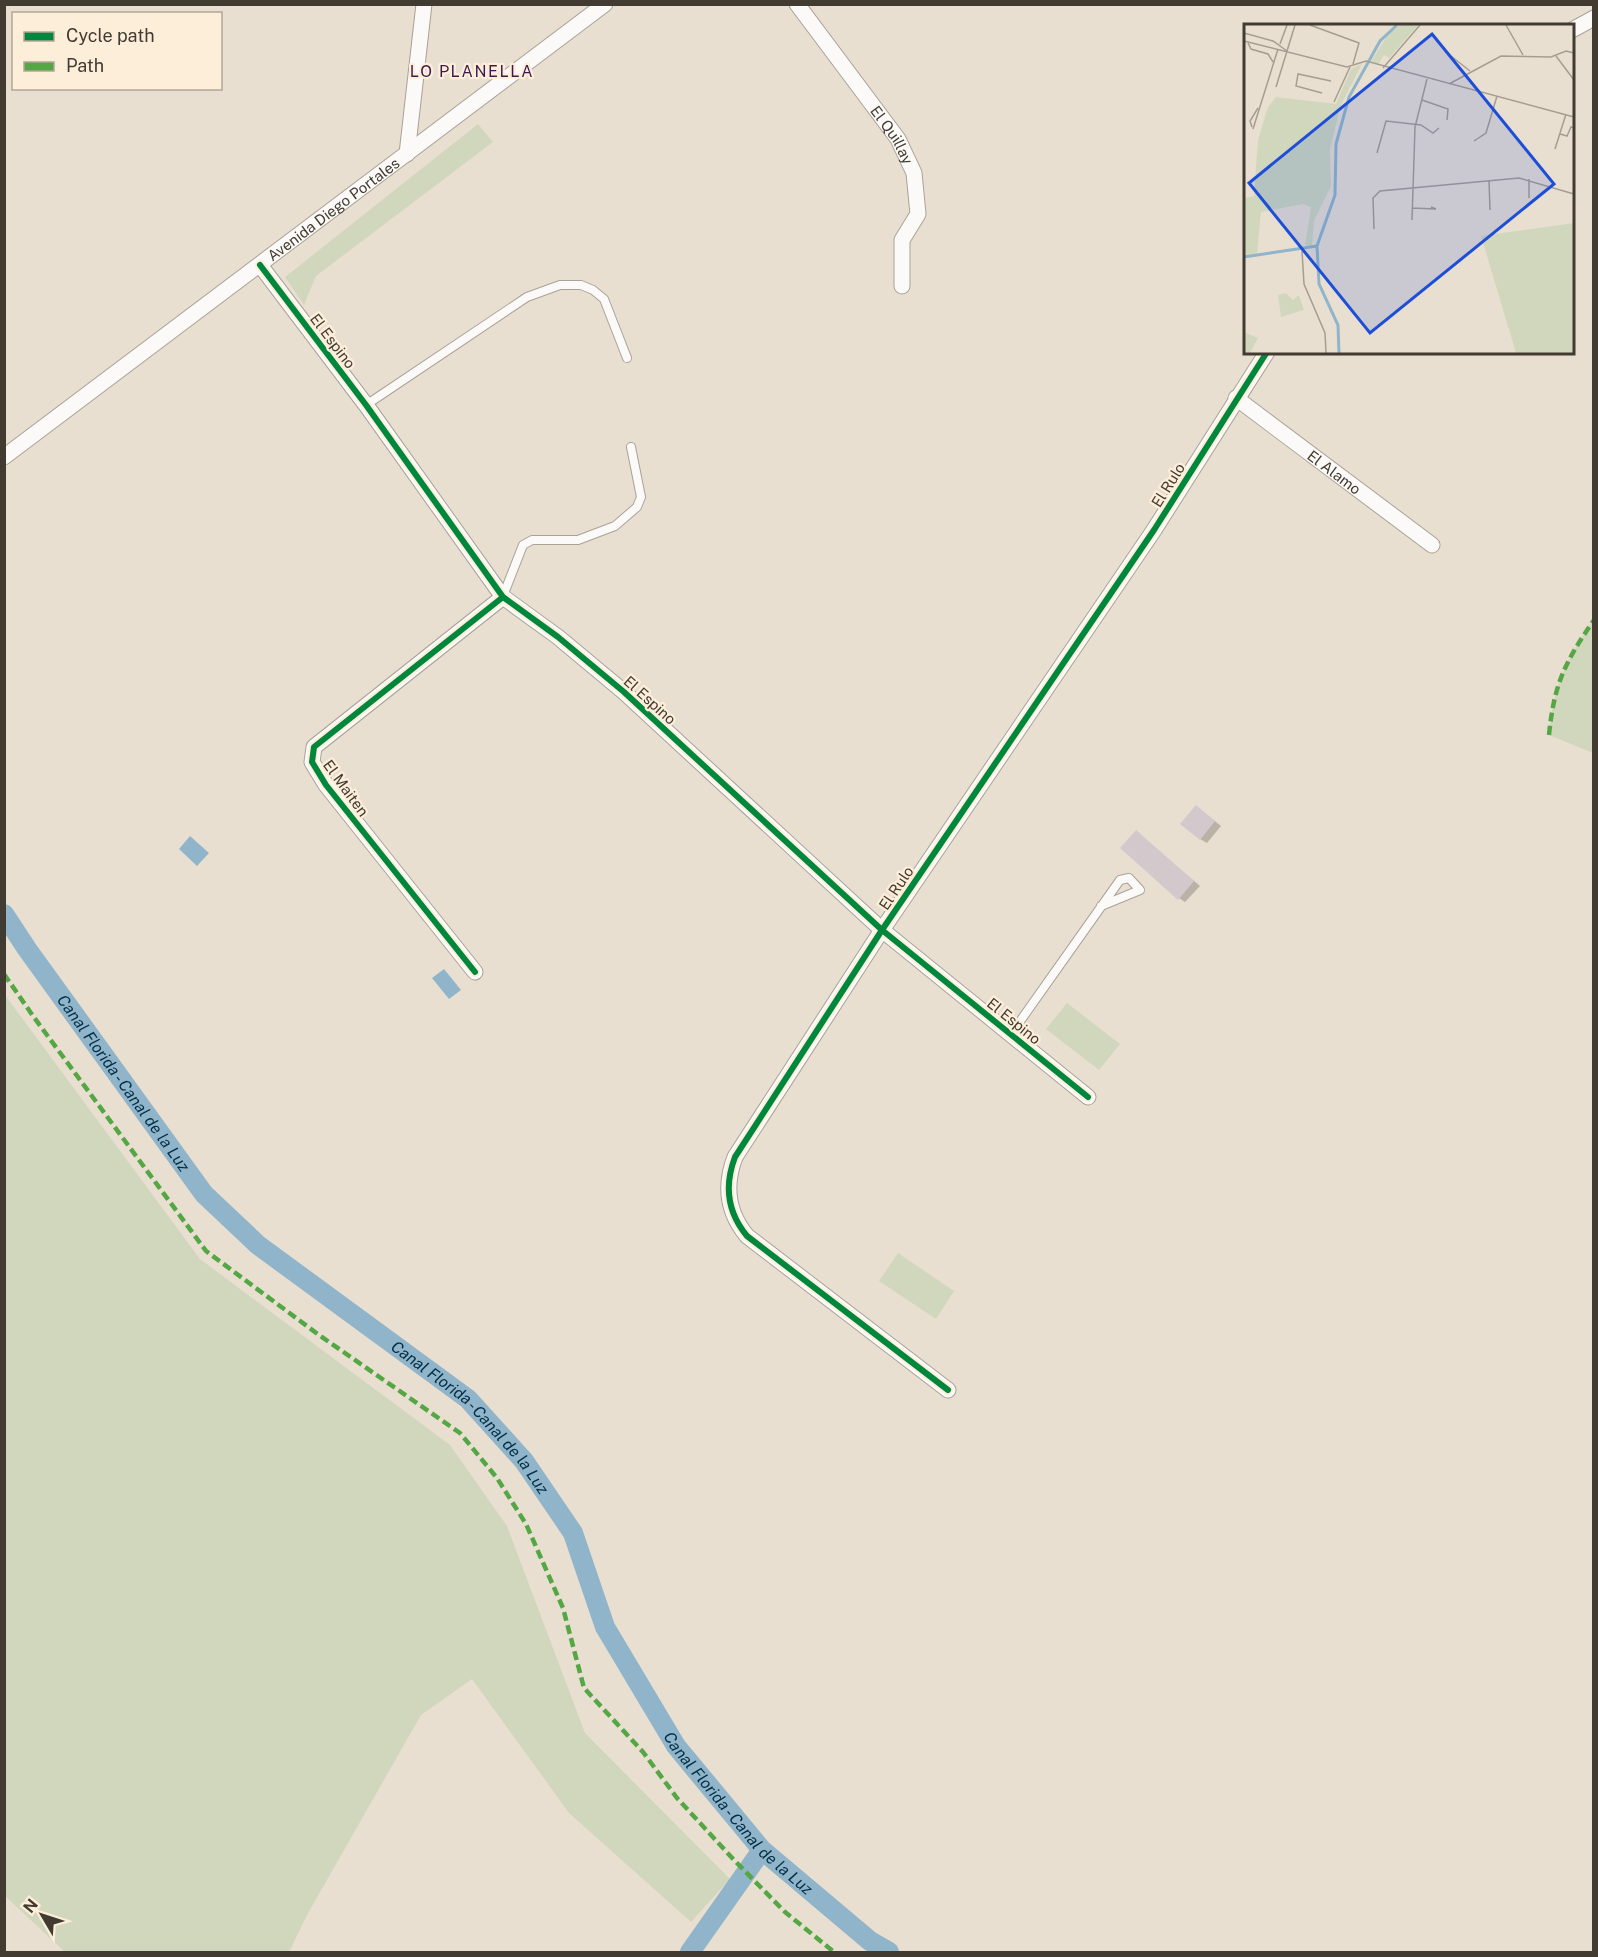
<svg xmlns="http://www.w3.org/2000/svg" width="1598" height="1957" viewBox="0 0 1598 1957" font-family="'Public Sans',sans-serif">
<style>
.green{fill:#d1d7bc}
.water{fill:#90b4c9}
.shadow{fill:#0003}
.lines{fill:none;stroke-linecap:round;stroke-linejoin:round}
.canal{stroke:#90b4c9;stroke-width:20}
.building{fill:#d3c9cd}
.lane-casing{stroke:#a9a297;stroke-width:10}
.street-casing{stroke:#a9a297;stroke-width:17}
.lane{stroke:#fcfaf8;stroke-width:8}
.street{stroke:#fcfaf8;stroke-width:15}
.quiet{stroke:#55a644;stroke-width:4.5;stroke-dasharray:9 4.5;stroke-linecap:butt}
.cycleway-casing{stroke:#fdeeda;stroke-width:10}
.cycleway{stroke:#00873e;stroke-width:6}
.labels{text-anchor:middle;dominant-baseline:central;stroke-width:4.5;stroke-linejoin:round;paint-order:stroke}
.street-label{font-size:15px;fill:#423b31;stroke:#fdeeda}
.neighbourhood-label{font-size:16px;letter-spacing:1.5px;fill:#3d194f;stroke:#fdeeda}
.water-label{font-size:16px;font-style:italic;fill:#002f47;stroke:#fdeeda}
.inset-river{fill:none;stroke:#90b4c9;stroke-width:3}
.inset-road{fill:none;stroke:#a69d91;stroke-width:1.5}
.view{fill:#1d4ed8;fill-opacity:0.15;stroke:#1d4ed8;stroke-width:3}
.inset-edge{fill:none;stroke:#423b31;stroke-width:3}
</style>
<rect width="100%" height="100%" fill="#e9dfd1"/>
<path class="green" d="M478,124l15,18 -177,134 -12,29 -19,-28z
M1593,620l1,133h-1l-44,-18c5,-51 16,-73 44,-115z
M5,995l195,264 250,186 57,81 78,207 145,146 -39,43 -122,-109 -97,-134 -51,36 -114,200 -18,37h-224l-60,-56z
M1067,1003l53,41 -21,26 -53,-41z
M898,1253l56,38 -18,28 -57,-38z"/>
<path class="water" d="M190,836l19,17 -12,13 -18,-17z
M444,969l17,21 -12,9 -17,-21z"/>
<path class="shadow" d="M1197,807l24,19 -14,17 -7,-4z
M1136,832l64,54 -15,16 -6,-4z"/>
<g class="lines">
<g class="canal">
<path id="s1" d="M4,914l23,35 177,245 54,51 210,154 56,62 49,72 32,94 71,119 86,104 108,91 19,11"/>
<path d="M690,1952l72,-102"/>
</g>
</g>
<path class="building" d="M1196,805l19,16 -15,19 -20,-16z
M1136,830l58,51 -16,19 -58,-52z"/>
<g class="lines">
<g class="lane-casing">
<path id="lane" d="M366,405l161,-108 33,-12h21l12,5 11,9 23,59
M503,596l20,-51 9,-5h46l37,-14 22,-19 4,-10 -10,-50
M1011,1034l109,-154 9,-2 11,12 -39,16"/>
</g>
<g class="street-casing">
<g id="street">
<path id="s2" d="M797,4l101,135 16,34 4,41 -16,26v46"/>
<path d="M1572,30l22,-12"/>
<path d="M407,154l17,-150"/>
<path d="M260,265l106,140 137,192 55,40 66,55 258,238 206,167"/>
<path id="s3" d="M1236,398l196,147"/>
<path id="s4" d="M4,457l601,-453"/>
<path d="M475,972l-149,-187 -14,-23 2,-15 189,-150"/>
<path d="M948,1390l-201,-154c-20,-24 -23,-50 -12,-79l147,-227 272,-400 113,-178"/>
</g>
</g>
<use href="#lane" class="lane"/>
<use href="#street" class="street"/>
<path class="quiet" d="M1549,735c5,-51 16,-73 45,-115
M4,974l29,42 173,235 113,84 141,98 37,45 29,46 37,84 21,80 59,64 34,46 57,62 51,52 49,40"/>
<g class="cycleway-casing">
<path id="cycleway" d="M260,265l106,140 137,192 55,40 66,55 258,238 206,167
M475,972l-149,-187 -14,-23 2,-15 189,-150
M948,1390l-201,-154c-20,-24 -23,-50 -12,-79l147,-227 272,-400 113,-178"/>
</g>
<use href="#cycleway" class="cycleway"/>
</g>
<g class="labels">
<g class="street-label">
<text stroke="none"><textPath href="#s2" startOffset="162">El Quillay</textPath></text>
<text stroke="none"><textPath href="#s4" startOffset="412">Avenida Diego Portales</textPath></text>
<text transform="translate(333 341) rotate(53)">El Espino</text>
<text stroke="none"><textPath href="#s3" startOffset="123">El Alamo</textPath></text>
<text transform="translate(1168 485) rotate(-58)">El Rulo</text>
<text transform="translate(650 700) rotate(42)">El Espino</text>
<text transform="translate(346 788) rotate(54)">El Maiten</text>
<text transform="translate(896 888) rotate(-56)">El Rulo</text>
<text transform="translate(1014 1021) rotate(39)">El Espino</text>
</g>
<g class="neighbourhood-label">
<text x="472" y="71">LO PLANELLA</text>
</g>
<g class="water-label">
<text stroke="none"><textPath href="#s1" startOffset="207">Canal Florida - Canal de la Luz</textPath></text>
<text stroke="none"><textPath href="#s1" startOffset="693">Canal Florida - Canal de la Luz</textPath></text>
<text stroke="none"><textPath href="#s1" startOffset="1179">Canal Florida - Canal de la Luz</textPath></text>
</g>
</g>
<g transform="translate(1244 24)">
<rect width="330" height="330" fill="#e9dfd1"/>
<path d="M156,1h18l-29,33 -5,-3 -6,9 -7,-2 17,-28zM118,40l-21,41 -11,44 1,37 -17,35 -2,25 -7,-1 6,-38 -8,-3 -42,8 -4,42 -13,2v-58l10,-2 4,-56 10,-33 8,-10 60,7 15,-35zM330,199v130h-58l-35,-117zM42,269l7,7 6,-5 5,15 -23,7 -3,-22zM0,308l14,6 -8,15h-6z" fill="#d1d7bc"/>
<path class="inset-river" d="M0,233l73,-11M95,329l-1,-28 -19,-41 -2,-38 18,-51 1,-51 13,-47 31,-56 17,-16"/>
<path class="inset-road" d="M66,1l49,18 -6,21M262,1l17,30M0,9l29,8 14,10M0,17l103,26 19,-6 208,56M4,19l3,6 17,5 5,8M36,20l7,-19M207,32l19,15M312,32l18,24M139,44l37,-43M205,60l52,-28 50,1 15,-6 8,2M32,63l19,-62M78,69l-26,-7 2,-12 33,7M178,76l26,9 -1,11M90,78l16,-35M8,103l-2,-6 8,-13M9,105l25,-80M316,110l7,2 4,-9 3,1M230,117l12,-8 11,-37M311,125l11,-35M133,129l9,-32 35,4 12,8 6,-5M245,157l1,29M285,174v-19M168,184l24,1 -5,-2M168,196l3,-93 12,-48M130,205l-1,-31 7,-7 139,-13 55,16M58,227l2,33 21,49 1,20"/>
<path class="view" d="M188,10l122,150 -184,149 -121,-150z"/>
<rect width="330" height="330" class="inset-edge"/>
</g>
<rect width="1598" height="1957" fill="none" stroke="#423b31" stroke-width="12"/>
<rect x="12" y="12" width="210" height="78" fill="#fdeeda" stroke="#b2a696" stroke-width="1.5"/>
<rect x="24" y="32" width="30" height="9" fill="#00873e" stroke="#b2a696" stroke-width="1.5"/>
<text x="66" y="42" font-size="18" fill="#423b31">Cycle path</text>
<rect x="24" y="62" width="30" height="9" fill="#55a644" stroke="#b2a696" stroke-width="1.5"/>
<text x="66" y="72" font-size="18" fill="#423b31">Path</text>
<g transform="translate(42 1915) rotate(309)" stroke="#fdeeda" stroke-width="4.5" paint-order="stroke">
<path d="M0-4.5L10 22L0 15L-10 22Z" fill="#423b31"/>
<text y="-9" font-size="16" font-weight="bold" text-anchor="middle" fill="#423b31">N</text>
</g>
</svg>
